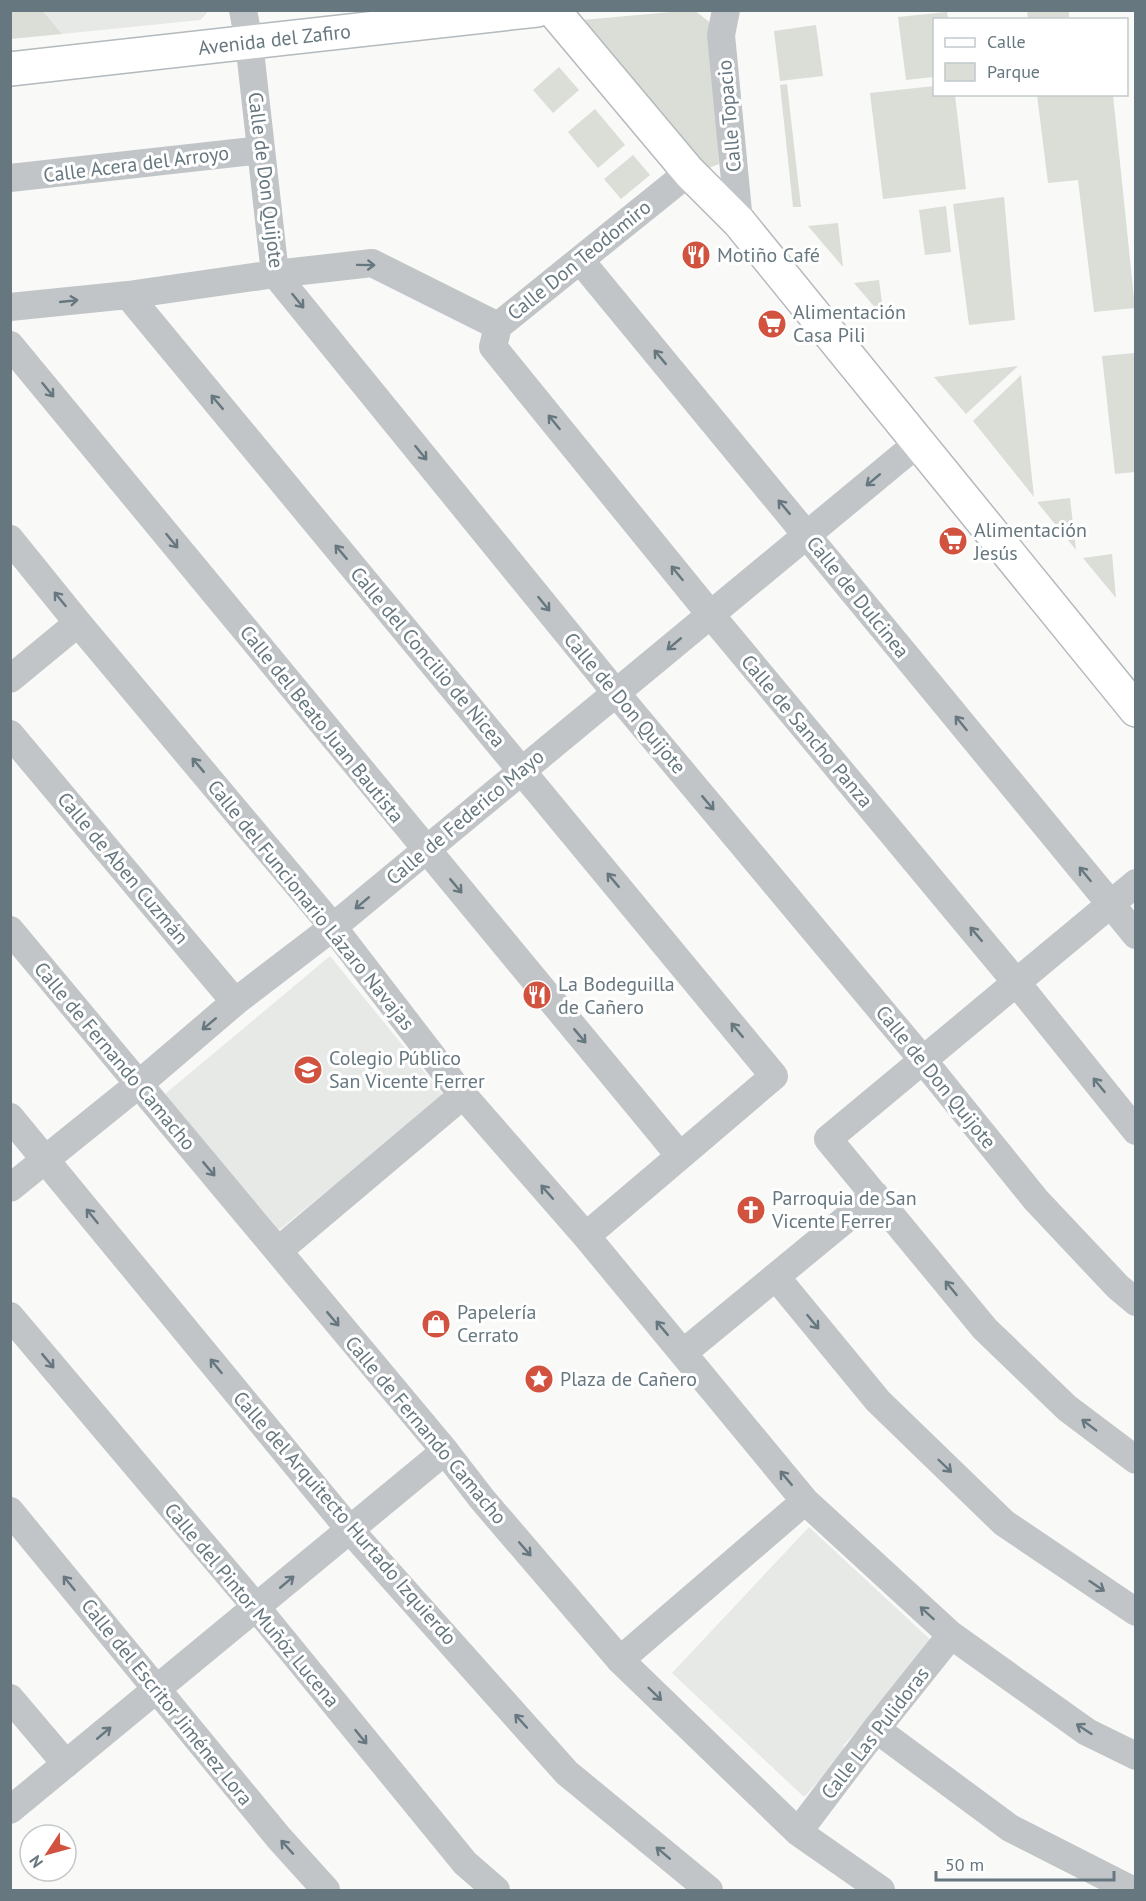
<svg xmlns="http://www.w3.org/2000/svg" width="1146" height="1901" viewBox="0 0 1146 1901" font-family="'PT Sans',sans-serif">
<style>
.built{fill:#e7e9e7}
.green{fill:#daded7}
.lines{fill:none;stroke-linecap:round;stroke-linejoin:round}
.secondary-casing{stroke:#b3b9bd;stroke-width:36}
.street{stroke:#c1c5c8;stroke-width:28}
.secondary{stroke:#fff;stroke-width:33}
.oneway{stroke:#66777f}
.labels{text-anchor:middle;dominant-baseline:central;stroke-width:6;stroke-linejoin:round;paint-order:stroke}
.street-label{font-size:20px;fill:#66777f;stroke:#fff}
.poi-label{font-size:20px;fill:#66777f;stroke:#fff;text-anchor:start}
</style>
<rect width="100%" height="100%" fill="#f9f9f7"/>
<path class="built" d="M207,10v3l-7,7 -138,14 -19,-23z
M330,956l114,140 -165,134 -114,-136z
M809,1527l127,118 -93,101 4,5 -43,46 -132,-124z"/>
<path class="green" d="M694,10l18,14 7,140 -22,9 -115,-153z
M10,11h33l19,23 -51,5z
M1027,11h42v8h-41z
M947,12l1,7 -14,1v57l-28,3 -8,-63z
M816,25l7,51 -43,5 -6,-50z
M559,67l20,23 -26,23 -20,-23z
M787,84l14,123h-8l-13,-122z
M934,86v8l21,1 11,94 -83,10 -13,-106z
M1037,95h76l22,213 -41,4 -16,-132 -30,3z
M595,109l30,36 -27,23 -30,-36z
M633,155l17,20 -29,24 -17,-20z
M1004,197l11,123 -46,5 -16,-121z
M946,206l5,46 -26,3 -6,-45z
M838,223l5,44 -35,-41z
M879,280l5,38 -30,-35z
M1135,353v119l-20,2 -13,-118z
M1018,366l-52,48 -32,-37z
M1021,375l13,122 -61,-76z
M1070,498l6,52 -39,-48z
M1112,554l4,44 -33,-40z"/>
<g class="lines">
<g class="secondary-casing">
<g id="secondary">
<path d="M553,10l136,162 50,50 397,488"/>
<path id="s1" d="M10,69l527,-59"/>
</g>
</g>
<path class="street" d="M243,10l6,32 26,232 341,419 306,366 114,141 82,87 18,15
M726,10l-5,25 18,187
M10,178l251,-28
M580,260l556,675
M128,295l646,781 -188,160
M10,307l118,-12 147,-21 97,-11 126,63 191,-154
M498,326l-5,21 217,267 306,368 120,149
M10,345l670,811
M10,539l68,84 255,304 123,160 130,149 219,265 146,134 136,97 49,24
M10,679l68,-56
M10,734l225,268
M1136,883l-308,256 157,190 82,79 69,52
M10,930l435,521 37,48 138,161 178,172 83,58
M10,1117l340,413 217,243 142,117
M10,1188l129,-104 96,-82 98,-75 585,-484
M278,1251l185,-156
M776,1277l102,124 126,122 132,89
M10,1316l246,291 209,256 31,27
M683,1353l192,-158
M10,1511l269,327 47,52
M620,1660l185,-159
M10,1698l56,66
M876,1729l134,99 122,62
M10,1810l435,-359
M798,1832l78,-103 75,-94"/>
<use href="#secondary" class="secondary"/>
</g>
<defs><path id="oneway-shaft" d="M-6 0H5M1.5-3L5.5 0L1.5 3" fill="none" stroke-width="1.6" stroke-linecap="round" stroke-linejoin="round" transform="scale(1.5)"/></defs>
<g class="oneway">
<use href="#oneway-shaft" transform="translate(366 265) rotate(1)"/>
<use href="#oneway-shaft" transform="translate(69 301) rotate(-6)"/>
<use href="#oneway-shaft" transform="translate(298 301) rotate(51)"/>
<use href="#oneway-shaft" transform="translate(660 357) rotate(-130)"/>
<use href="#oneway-shaft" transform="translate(48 390) rotate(51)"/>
<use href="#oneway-shaft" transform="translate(217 402) rotate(-130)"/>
<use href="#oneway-shaft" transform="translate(554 422) rotate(-129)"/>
<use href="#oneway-shaft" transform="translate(421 453) rotate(51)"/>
<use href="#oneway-shaft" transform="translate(873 480) rotate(140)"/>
<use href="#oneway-shaft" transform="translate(784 507) rotate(-130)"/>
<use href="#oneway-shaft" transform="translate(172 541) rotate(51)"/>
<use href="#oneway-shaft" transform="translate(341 552) rotate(-130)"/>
<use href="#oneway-shaft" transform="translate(677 573) rotate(-129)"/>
<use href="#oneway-shaft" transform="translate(60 599) rotate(-129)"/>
<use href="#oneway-shaft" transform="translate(544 604) rotate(51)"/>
<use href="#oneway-shaft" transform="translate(674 644) rotate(140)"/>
<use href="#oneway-shaft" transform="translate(961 723) rotate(-129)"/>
<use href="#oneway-shaft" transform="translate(198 765) rotate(-130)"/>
<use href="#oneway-shaft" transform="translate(708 803) rotate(50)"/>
<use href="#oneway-shaft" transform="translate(1085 874) rotate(-129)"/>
<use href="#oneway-shaft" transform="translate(613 880) rotate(-130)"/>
<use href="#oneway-shaft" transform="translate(456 886) rotate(50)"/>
<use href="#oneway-shaft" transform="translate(362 903) rotate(140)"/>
<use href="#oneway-shaft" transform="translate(976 934) rotate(-130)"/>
<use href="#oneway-shaft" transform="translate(209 1024) rotate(140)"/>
<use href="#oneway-shaft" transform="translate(737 1030) rotate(-130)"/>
<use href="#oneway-shaft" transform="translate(580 1036) rotate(50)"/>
<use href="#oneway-shaft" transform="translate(1099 1085) rotate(-129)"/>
<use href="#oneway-shaft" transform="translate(209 1169) rotate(50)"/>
<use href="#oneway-shaft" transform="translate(547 1192) rotate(-131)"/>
<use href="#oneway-shaft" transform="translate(92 1216) rotate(-129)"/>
<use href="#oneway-shaft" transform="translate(951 1288) rotate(-129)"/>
<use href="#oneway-shaft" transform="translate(333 1319) rotate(50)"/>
<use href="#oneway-shaft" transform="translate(813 1322) rotate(51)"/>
<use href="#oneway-shaft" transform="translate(662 1328) rotate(-130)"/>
<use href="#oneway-shaft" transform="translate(48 1361) rotate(50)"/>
<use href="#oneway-shaft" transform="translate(216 1366) rotate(-129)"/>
<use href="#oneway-shaft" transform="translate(1089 1425) rotate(-143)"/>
<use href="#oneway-shaft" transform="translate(945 1466) rotate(44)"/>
<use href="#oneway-shaft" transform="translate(786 1478) rotate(-130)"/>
<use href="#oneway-shaft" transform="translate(525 1549) rotate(49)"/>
<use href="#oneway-shaft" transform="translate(287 1582) rotate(-40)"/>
<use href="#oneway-shaft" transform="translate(69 1583) rotate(-129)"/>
<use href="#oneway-shaft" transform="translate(1097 1586) rotate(34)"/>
<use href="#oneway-shaft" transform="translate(927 1613) rotate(-138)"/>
<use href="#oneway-shaft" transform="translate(655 1694) rotate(44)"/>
<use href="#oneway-shaft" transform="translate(521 1721) rotate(-132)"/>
<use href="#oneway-shaft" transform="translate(1084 1729) rotate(-147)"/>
<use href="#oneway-shaft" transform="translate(104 1733) rotate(-40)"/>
<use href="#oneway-shaft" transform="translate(361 1737) rotate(51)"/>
<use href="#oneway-shaft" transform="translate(287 1847) rotate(-132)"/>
<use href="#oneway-shaft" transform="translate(663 1853) rotate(-140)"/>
</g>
<defs>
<g id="restaurant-disc" transform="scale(1.5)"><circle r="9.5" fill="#d1523f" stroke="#fff"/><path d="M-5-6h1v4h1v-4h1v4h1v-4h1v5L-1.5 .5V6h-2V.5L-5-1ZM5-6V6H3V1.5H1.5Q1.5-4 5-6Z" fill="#fff"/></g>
<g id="supermarket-disc" transform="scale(1.5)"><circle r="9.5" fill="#d1523f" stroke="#fff"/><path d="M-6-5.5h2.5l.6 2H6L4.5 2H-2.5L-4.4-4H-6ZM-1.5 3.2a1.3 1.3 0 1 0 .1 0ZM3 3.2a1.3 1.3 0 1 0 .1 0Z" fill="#fff"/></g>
<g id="school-disc" transform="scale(1.5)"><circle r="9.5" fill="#d1523f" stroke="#fff"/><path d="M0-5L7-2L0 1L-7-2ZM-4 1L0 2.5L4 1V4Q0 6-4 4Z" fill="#fff"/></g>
<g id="church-disc" transform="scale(1.5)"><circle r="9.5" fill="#d1523f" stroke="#fff"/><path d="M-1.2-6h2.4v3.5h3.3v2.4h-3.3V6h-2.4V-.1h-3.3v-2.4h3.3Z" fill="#fff"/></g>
<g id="shop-disc" transform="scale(1.5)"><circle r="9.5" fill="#d1523f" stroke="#fff"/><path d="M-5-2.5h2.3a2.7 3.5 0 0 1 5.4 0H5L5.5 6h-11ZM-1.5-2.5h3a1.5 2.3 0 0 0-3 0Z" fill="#fff"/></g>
<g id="sight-disc" transform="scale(1.5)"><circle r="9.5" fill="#d1523f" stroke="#fff"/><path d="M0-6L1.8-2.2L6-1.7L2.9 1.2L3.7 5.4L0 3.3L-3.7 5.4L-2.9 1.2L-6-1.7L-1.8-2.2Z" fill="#fff"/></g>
</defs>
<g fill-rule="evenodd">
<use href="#restaurant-disc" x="696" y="255"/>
<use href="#supermarket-disc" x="772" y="324"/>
<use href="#supermarket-disc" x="953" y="541"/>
<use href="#restaurant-disc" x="537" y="995"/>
<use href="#school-disc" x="308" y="1070"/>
<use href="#church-disc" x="751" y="1210"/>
<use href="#shop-disc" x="436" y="1324"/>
<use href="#sight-disc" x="539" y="1379"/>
</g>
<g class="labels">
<g class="street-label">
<text stroke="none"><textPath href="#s1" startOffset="266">Avenida del Zafiro</textPath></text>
<text transform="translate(729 116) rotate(-95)">Calle Topacio</text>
<text transform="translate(136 164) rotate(-7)">Calle Acera del Arroyo</text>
<text transform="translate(266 180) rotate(83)">Calle de Don Quijote</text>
<text transform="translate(579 260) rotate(-39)">Calle Don Teodomiro</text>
<text transform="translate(858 597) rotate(51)">Calle de Dulcinea</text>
<text transform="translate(428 657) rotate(50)">Calle del Concilio de Nicea</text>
<text transform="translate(625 703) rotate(50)">Calle de Don Quijote</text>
<text transform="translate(322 724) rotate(51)">Calle del Beato Juan Bautista</text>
<text transform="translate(807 731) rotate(50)">Calle de Sancho Panza</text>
<text transform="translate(465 817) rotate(-40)">Calle de Federico Mayo</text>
<text transform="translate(123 868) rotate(50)">Calle de Aben Cuzmán</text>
<text transform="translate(311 905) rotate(51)">Calle del Funcionario Lázaro Navajas</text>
<text transform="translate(115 1056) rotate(50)">Calle de Fernando Camacho</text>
<text transform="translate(936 1077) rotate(51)">Calle de Don Quijote</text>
<text transform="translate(426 1430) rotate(50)">Calle de Fernando Camacho</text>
<text transform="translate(345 1518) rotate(49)">Calle del Arquitecto Hurtado Izquierdo</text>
<text transform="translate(252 1605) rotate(50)">Calle del Pintor Muñóz Lucena</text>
<text transform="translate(167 1702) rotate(51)">Calle del Escritor Jiménez Lora</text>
<text transform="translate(875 1733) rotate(-52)">Calle Las Pulidoras</text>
</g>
<g class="poi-label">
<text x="717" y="255">Motiño Café</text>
<text x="793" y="312">Alimentación<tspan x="793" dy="23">Casa Pili</tspan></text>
<text x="974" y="530">Alimentación<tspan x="974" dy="23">Jesús</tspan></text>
<text x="558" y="984">La Bodeguilla<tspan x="558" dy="23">de Cañero</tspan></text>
<text x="329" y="1058">Colegio Público<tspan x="329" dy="23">San Vicente Ferrer</tspan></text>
<text x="772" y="1198">Parroquia de San<tspan x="772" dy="23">Vicente Ferrer</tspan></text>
<text x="457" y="1312">Papelería<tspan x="457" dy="23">Cerrato</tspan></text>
<text x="560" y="1379">Plaza de Cañero</text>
</g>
</g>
<rect width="1146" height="1901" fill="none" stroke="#66777f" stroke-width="24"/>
<rect x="933" y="18" width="195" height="78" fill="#ffffff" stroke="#c2c9cc" stroke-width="1.5"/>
<rect x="945" y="38" width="30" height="9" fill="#ffffff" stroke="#c2c9cc" stroke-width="1.5"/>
<text x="987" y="48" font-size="18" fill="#66777f">Calle</text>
<rect x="945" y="63" width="30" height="18" fill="#daded7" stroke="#c2c9cc" stroke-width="1.5"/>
<text x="987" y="78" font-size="18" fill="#66777f">Parque</text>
<g transform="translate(48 1853) rotate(234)"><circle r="28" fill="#ffffff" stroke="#c2c9cc" stroke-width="1.5"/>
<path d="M0-4.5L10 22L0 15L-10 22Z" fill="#d1523f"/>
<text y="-9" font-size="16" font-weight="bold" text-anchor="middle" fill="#66777f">N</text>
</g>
<path d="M936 1871v9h178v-9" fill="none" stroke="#66777f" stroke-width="3"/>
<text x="945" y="1871" font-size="18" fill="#66777f" stroke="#ffffff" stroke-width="4.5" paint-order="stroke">50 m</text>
</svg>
